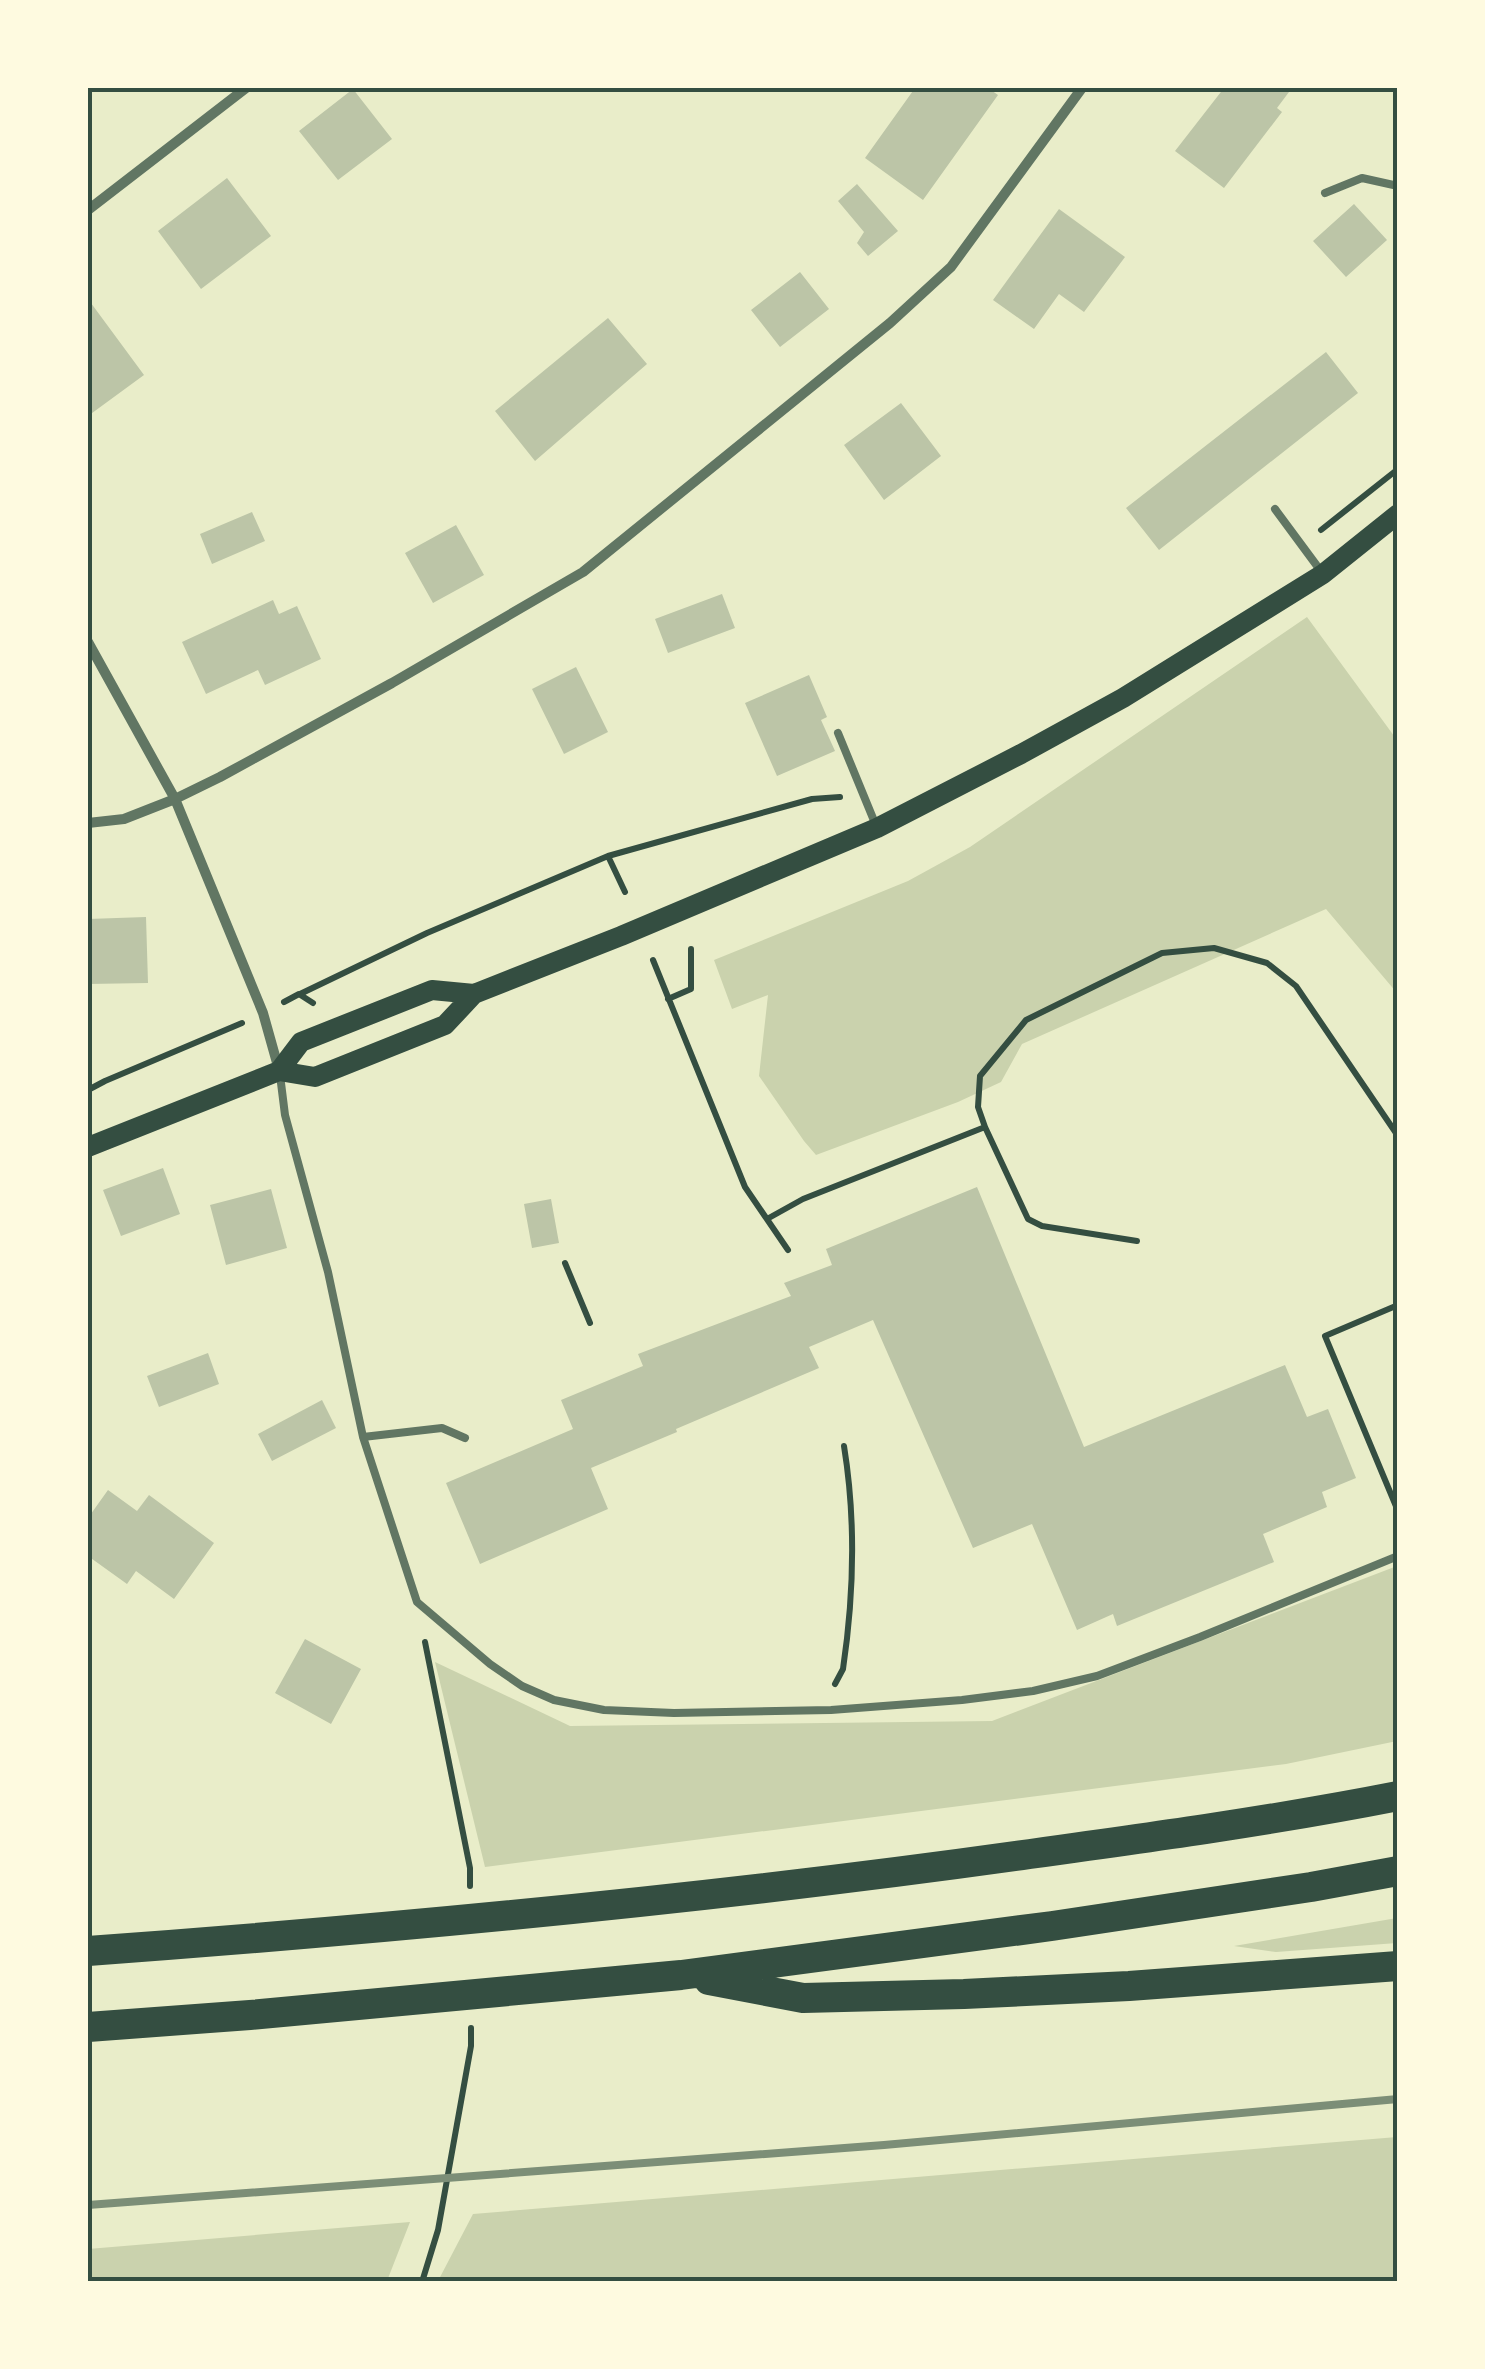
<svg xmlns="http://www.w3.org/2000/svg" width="1485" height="2369" viewBox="0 0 1485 2369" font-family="'Exo 2',sans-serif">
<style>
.green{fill:#cad2ad}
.building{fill:#bcc5a7}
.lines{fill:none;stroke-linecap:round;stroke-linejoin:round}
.path{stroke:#344e41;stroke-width:6}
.service{stroke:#617663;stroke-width:8}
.minor{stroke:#617663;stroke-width:10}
.secondary{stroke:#344e41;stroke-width:20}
.motorway{stroke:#344e41;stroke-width:30}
.rail{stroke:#7c8e77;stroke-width:8}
.neatline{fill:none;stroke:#344e41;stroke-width:4}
</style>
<rect width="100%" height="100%" fill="#e9edc9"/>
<path class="green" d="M1307,617l90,123v253l-71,-84 -304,135 -21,38 -43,20 -142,53 -12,-14 -45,-65 9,-81 -36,14 -18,-49 194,-79 62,-34z
M1397,1566v175l-111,23 -801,103 -50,-205 135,64 422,-5z
M1397,1918v25l-121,9 -42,-6z
M1397,2137v144h-959l35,-67z
M410,2222l-23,59h-299v-32z"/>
<path class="building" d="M915,88h73l10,7 -75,105 -58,-42z
M1224,88h68l-15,20 5,4 -58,76 -49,-37z
M353,89l39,50 -54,41 -39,-49z
M227,178l44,58 -70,53 -43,-58z
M857,184l41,47 -30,25 -11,-13 7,-11 -26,-31z
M1354,204l33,36 -41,37 -33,-36z
M1059,209l66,48 -41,55 -25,-18 -25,35 -41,-29z
M800,272l29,37 -49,38 -29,-37z
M88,299l56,76 -56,41z
M608,318l39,46 -112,97 -40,-50z
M1326,352l32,41 -199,157 -33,-42z
M901,403l40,53 -57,44 -40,-55z
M252,512l13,29 -53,23 -12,-30z
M456,525l28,50 -51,28 -28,-50z
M722,594l13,34 -67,25 -13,-34z
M273,600l6,14 18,-8 24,53 -56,26 -7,-15 -52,24 -24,-52z
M576,667l32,65 -44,22 -32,-65z
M809,675l18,42 -6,3 14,31 -58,25 -32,-73z
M146,917l2,66 -60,1v-65z
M163,1168l17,46 -59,22 -18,-46z
M977,1187l107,260 201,-82 22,52 21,-8 28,69 -34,14 5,15 -64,27 11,28 -157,64 -4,-12 -36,16 -45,-106 -59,24 -100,-228 -64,27 10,21 -143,61 1,3 -86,36 17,41 -128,55 -34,-81 127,-54 -12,-29 82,-34 -5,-12 153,-58 -7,-13 48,-18 -6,-16z
M271,1189l16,59 -61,17 -16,-60z
M551,1199l8,44 -27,5 -8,-44z
M208,1353l11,31 -60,23 -12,-31z
M322,1400l14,28 -64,33 -14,-27z
M108,1490l29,21 12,-16 65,48 -40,56 -38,-28 -9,13 -39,-28v-38z
M305,1639l56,30 -30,55 -56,-31z"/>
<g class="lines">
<path class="path" d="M1321,530l77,-61
M608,856l17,36
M653,960l92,227 43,63
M300,994l127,-61 181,-77 204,-57 28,-2
M668,999l23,-10v-40
M284,1002l15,-8 14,9
M88,1090l17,-9 137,-58
M985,1127l-7,-20 2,-31 46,-56 136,-67 52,-5 53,15 29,23 102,150
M767,1219l36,-20 182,-72 43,92 14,7 95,15
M565,1263l25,60
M1398,1305l-73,31 73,175
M425,1642l45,226v18
M835,1684l8,-15c11,-74 13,-149 1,-223
M422,2282l16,-52 33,-184v-18"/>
<path class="service" d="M1325,193l37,-15 36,8
M1275,509l48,65
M838,733l39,95
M280,1075l5,40 43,157 35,165 54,165 73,62 32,22 32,14 50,10 70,3 157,-3 131,-10 71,-9 64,-15 103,-39 198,-81
M363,1437l79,-9 23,10"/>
<path class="minor" d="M88,210l158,-122
M88,642l87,157 88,214 16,57
M88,823l36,-4 51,-20 45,-22 172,-94 191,-111 307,-249 61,-56 131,-179"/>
<path class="secondary" d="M279,1071l36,6 130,-52 29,-31
M88,1147l191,-76 22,-29 131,-52 42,4 147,-58 256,-108 144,-74 102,-56 200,-124 75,-60"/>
<path class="motorway" d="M88,1951c314,-23 630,-53 942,-97 123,-17 246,-34 368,-58
M709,1980l94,18 161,-4 165,-8 269,-20
M88,2027l162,-12 431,-40 371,-49 259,-39 87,-16"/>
<path class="rail" d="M88,2205l796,-60 514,-46"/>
</g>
<rect width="1485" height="2369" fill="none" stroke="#fefae0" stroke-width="180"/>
<rect x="90" y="90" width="1305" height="2189" class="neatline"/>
</svg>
